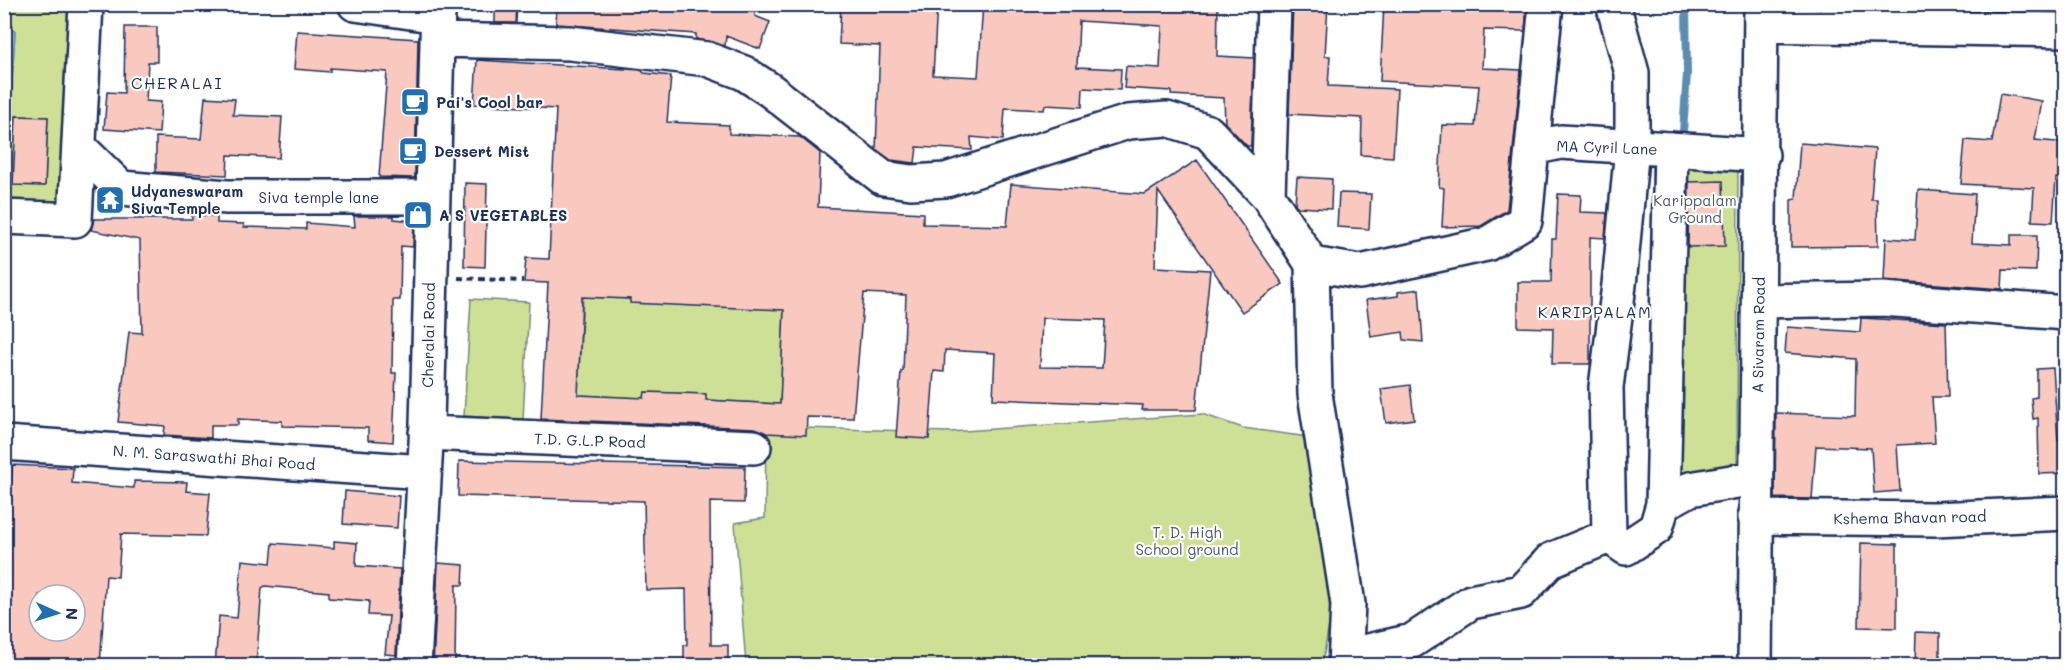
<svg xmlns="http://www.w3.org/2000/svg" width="2070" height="670" viewBox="0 0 2070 670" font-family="Mali,sans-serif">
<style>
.green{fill:#cee095;stroke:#74887a;stroke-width:1.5;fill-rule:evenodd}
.water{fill:#86cce7;stroke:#5b8db0;stroke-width:1.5}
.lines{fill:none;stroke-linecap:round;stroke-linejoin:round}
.shore{stroke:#466e95;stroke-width:1.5}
.stream{stroke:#5b8db0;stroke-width:8}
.building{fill:#f9c9bf;stroke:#1b2f5e;stroke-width:1.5;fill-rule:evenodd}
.minor-casing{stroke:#1b2f5e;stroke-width:38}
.path{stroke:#1b2f5e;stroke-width:4;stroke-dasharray:6 4.5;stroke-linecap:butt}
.minor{stroke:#fff;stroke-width:33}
.labels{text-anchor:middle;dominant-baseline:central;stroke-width:4.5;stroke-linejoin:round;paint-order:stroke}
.poi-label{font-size:15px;font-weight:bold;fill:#1b2f5e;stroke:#fff;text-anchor:start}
.street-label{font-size:15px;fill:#1b2f5e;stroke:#fff}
.park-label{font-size:15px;fill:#485b6c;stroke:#fff}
.neighbourhood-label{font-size:16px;letter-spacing:1.5px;fill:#1b2f5e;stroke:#fff}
</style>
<rect width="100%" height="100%" fill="#fff"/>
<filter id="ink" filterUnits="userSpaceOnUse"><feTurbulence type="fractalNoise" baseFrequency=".0167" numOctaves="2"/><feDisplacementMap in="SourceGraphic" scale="12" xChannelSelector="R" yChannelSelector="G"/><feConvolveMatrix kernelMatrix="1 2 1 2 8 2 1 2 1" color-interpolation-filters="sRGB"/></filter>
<g filter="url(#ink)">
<path class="green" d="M5,5h72l-12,199 -60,-3 10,-170 -10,-1zM16,116l32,1 -3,69 -32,-1z
M1738,165l-1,311 -78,1 -7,-310z
M583,297l201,8 -4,99 -74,-4 -1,-6 -60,-2 -1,6 -66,-3z
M471,299l58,3 -6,118 -59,-4z
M1202,414l41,14 65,9 16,60 6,122 -6,35 -5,12 -573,-1 -11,-142 30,-5 1,-91 184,5z"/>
<path class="water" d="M5,30l10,1 -9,152h-2z"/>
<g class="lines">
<path class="shore" d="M4,36l4,3 -4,62"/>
<path class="stream" d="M1683,132l4,-59 -1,-69"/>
</g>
<path class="building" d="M495,4h22l-1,19h-21z
M557,4h198v12l15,6 -10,27 -34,-13 -1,10 -29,-7v-5l-140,-10z
M841,4h96l-4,71 45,2 5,-73h235l-1,52 37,2 -3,88h-4l-22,-23 -1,-25 -53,-3v-4l-47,-3 2,-22 34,2 2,-42 -83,-5 -2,46 44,2 -1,21 -37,-2 -1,19 -37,-2 -1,5 -39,-2 -2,32 -32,-3 1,13 -55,-3 -2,16 -24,-3 -15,-11 4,-103 -41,-2z
M1293,4h35l-3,52h5l-2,30 69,3 -4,68 -32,-2 1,-37 -73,-4z
M1384,4l143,2 -2,25 -41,-1 -2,38 39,2 -14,140 -26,16 -39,1 2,-39 -5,-1 3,-62 33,1 4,-40 -99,-5z
M125,27h32v35h-9l-2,39 15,1 -2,31 -55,-4 3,-37 17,1z
M297,31l121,8 -3,139 -36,-1 8,-105 -57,-4v4l-36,-3z
M477,60l164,10 3,3 27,3 -4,46 62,3v9l71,3 20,16 -2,54 105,6v11l84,2 4,-42 134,10 52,-34 86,124 -41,28 -84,-121 -3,76 55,3 -14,140h-54l1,-5 -150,-6 2,-46 -50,-3 -1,22 -10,-1 -5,68 -33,-2 5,-66h2l3,-76 -42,-2 -11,125 -46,-1 -1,18 -40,-2 -11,-5 -214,-9 7,-136 -24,-1 2,-24 23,1 7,-150 -82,-5zM582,297l48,2v4l154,7 -4,94 -74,-4v-6l-61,-2 -1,6 -66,-3zM1042,318l63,2 -3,48 -62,-1z
M2000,94l42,7 -7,39 31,3v36l-10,-1 -3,44 -21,-1 2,-33 -73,-4 4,-44 27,2z
M205,97l30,2 -2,16 49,2 -3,41 -51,-3 -1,20 -71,-3v-35l45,2z
M16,116l32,1 -3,69 -32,-1z
M1800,143l75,6 -4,50h6l1,47 -87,1v-47l5,-1z
M1297,177l35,2 -1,30 -33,-2 -3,-3z
M1723,181l2,65 -37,1 1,-65z
M465,183l22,1 -2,83 -21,-1z
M1918,190l57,4 -3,49 39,2v-10h26l-1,36 -33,-1 -1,19 -118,-9 2,-42 29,2z
M1339,193l32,1 -2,35 -32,-2z
M1558,194l23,1 -1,17 27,1 -2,25 -15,-1v127h-38l1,-36 -35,-1v-45h33l1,-43h4z
M192,215l25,1v7l27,1v3l62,2v-6l49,4 -1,-11h40v3l20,2 -1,26 -12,-1 -1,54h-7l-1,73h4l-3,69 -25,-2v-12l-86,-2v-5l-44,-2v6h-27v13l-47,-3 1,-9 -47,-4 11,-90 13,1 -2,-93 -49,-10 3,-11h98z
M1419,289l4,53 -19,-2 -1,-8 -32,5 -5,-37 32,-4v-4z
M1861,318l85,5 2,74h-16l3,46 -38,2 3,46 -26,2 -3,-45 -55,-2 -4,53 -37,-1 1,-85 79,3 1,-57 -71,-6 2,-26 73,5z
M2053,368l5,72 8,-1v34l-27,1 -1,-56 -5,1 -2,-21 6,-1v-28z
M1410,385l4,34 -28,4 -5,-34z
M459,461l286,6 -1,36 -34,-1 1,143h17v21h-44v-21h3l-1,-56 -40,1 -2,-89 -186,-5z
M12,465l61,3 -1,15 62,5v-7l53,1 -1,9 24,2 -4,43 -85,-2 -3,43 -12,-1 -6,90h-96l4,-52h-4v-127h7zM39,595h36v36h-36z
M345,491l54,5 -2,32 -54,-4z
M334,541l23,2 -1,23 44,3 -4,86 -11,-1 4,-38 -21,-1 1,-14 -40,-3v-6l-64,-6 -3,2 -6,78h-41l4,-50 18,2 5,-58 29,3 2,-20 61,5z
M1861,543l36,1v84l-38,-1z
M438,563l26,2 -1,20h-7l-1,81h-22z
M1916,632l24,1v33h-25z"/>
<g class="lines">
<g class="minor-casing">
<path id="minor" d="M355,4l83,12
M1762,25l304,5
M438,40l132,3 137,16 37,14 26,17 113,88 28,4 35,-2 182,-58 39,-3 41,13 60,64 44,68
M79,147l42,41 106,9h204
M1532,148l14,-144
M1268,196l6,-192
M4,217l71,3 11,-216
M1312,264l48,8 127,-28 38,-23 7,-73 29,-6 201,13
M1312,264l3,130 33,210 -3,62
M1759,301l124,-2 183,14
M426,433l328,14
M4,443l420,29
M1663,504l8,-355
M1755,517l180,2 131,-6
M1609,536l17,12 30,-20 7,-24 27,-15 65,-11
M1346,656l66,-15 59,-39 50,-10 30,-32 58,-24 -3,-149 13,-102 13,-138v-74l-19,-69
M414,666l13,-242 11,-420
M1755,666l6,-662"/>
</g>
<path class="path" d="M458,278l65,3"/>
<use href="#minor" class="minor"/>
</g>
</g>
<defs>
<g id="cafe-square" transform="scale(1.5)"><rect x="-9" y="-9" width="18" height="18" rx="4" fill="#1f6fb2" stroke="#fff"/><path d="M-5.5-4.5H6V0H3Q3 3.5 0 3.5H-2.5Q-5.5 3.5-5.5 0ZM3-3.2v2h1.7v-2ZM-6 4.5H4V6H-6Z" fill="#fff"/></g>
<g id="temple-square" transform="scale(1.5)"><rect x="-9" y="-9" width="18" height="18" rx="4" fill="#1f6fb2" stroke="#fff"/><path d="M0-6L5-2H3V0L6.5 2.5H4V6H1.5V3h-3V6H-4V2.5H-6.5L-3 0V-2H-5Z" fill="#fff"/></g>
<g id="shop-square" transform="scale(1.5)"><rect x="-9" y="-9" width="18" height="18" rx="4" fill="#1f6fb2" stroke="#fff"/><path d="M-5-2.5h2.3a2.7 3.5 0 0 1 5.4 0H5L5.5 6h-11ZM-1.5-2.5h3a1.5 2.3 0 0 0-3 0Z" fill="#fff"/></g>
</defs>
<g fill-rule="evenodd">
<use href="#cafe-square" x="415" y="102"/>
<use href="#cafe-square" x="413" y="151"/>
<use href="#temple-square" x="110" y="200"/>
<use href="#shop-square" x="418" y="215"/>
</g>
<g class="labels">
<g class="poi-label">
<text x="436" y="102">Pai's Cool bar</text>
<text x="434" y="151">Dessert Mist</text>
<text x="131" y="191">Udyaneswaram<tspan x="131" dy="17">Siva Temple</tspan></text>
<text x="439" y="215">A S VEGETABLES</text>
</g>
<g class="street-label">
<text transform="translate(1607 147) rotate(2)">MA Cyril Lane</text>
<text x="319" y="197">Siva temple lane</text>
<text transform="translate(428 335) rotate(-89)">Cheralai Road</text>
<text transform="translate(1758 335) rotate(-89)">A Sivaram Road</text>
<text transform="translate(590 440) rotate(2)">T.D. G.L.P Road</text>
<text transform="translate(214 457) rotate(4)">N. M. Saraswathi Bhai Road</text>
<text transform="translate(1910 517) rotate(-1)">Kshema Bhavan road</text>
</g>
<g class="park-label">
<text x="1695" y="200">Karippalam<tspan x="1695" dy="17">Ground</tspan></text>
<text x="1187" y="532">T. D. High<tspan x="1187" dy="17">School ground</tspan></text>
</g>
<g class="neighbourhood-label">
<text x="177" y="82">CHERALAI</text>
<text x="1595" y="311">KARIPPALAM</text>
</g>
</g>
<rect width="2070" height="670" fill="none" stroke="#fff" stroke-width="24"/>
<rect x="12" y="12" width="2046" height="646" fill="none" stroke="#1b2f5e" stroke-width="2" filter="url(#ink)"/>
<g transform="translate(57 613) rotate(93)"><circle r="28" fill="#ffffff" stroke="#a4acbf" stroke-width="1.5"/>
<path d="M0-4.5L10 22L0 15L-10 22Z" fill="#1f6fb2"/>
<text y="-9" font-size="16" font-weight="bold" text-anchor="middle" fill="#1b2f5e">N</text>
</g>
</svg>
